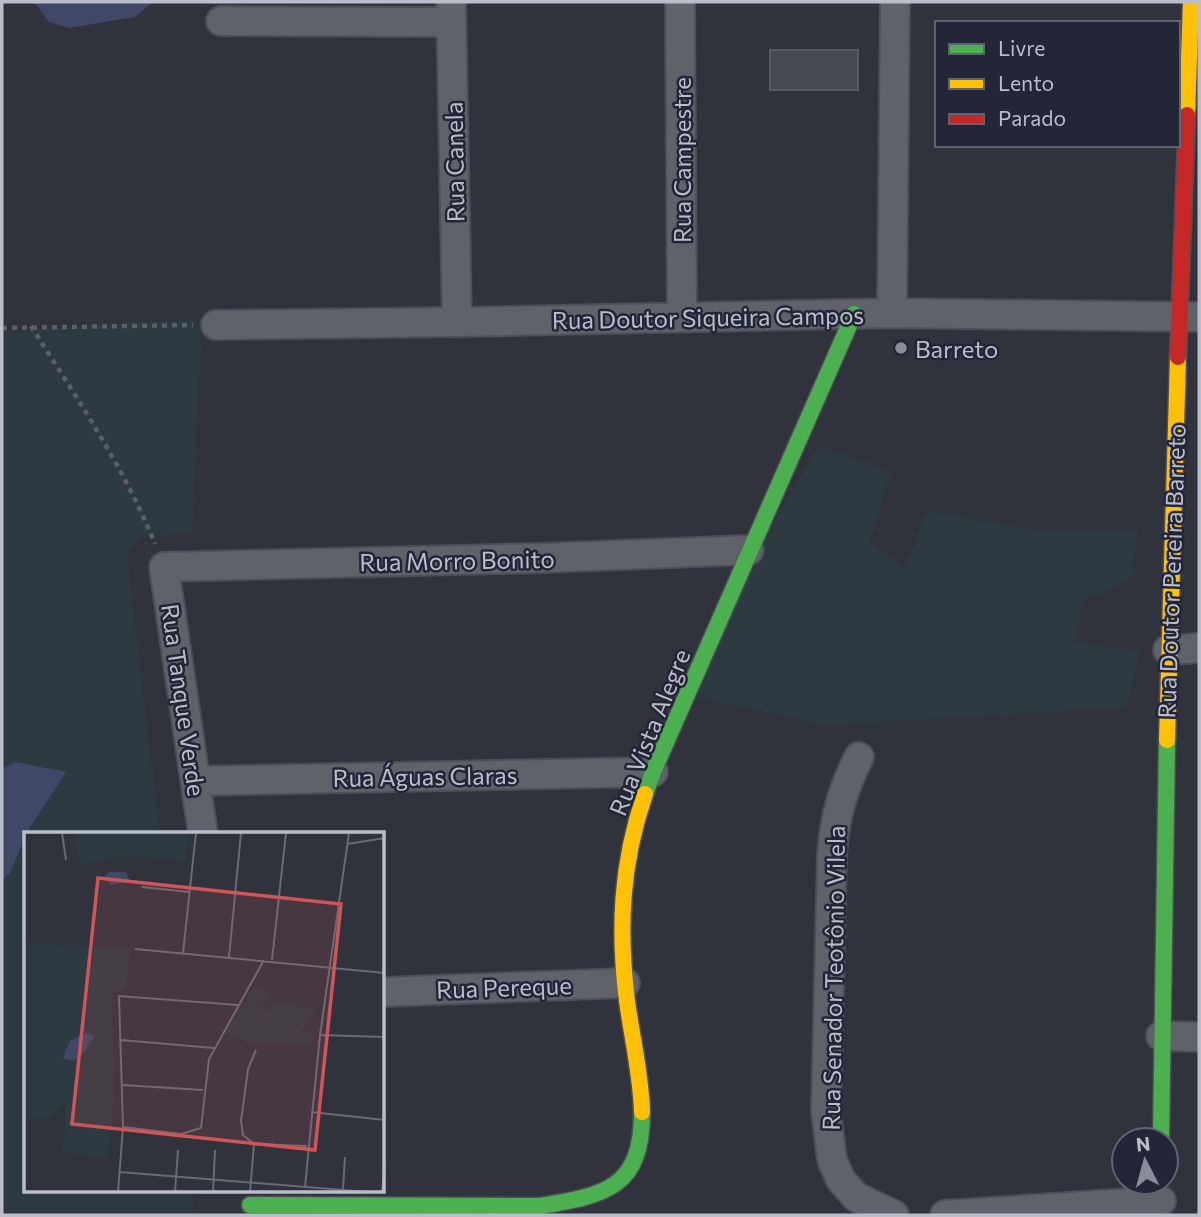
<svg xmlns="http://www.w3.org/2000/svg" width="1201" height="1217" viewBox="0 0 1201 1217" font-family="Commissioner,sans-serif">
<style>
.green{fill:#2d3a42}
.water{fill:#414867}
.building{fill:#484a53;stroke:#585a63;stroke-width:2}
.lines{fill:none;stroke-linecap:round;stroke-linejoin:round}
.street-casing{stroke:#4d4f56;stroke-width:32}
.fast-casing{stroke:#4d4f56;stroke-width:19}
.slow-casing{stroke:#4d4f56;stroke-width:19}
.jam-casing{stroke:#4d4f56;stroke-width:19}
.path{stroke:#5d5f67;stroke-width:4.5;stroke-dasharray:5 5;stroke-linecap:butt}
.street{stroke:#60626a;stroke-width:28}
.fast{stroke:#4caf50;stroke-width:16}
.slow{stroke:#ffc107;stroke-width:16}
.jam{stroke:#c62828;stroke-width:16}
.poi-dot{fill:#8a8c99;stroke:#222637;stroke-width:2.5}
.labels{text-anchor:middle;dominant-baseline:central;stroke-width:5;stroke-linejoin:round;paint-order:stroke}
.street-label{font-size:24px;fill:#bbbdcb;stroke:#222637}
.poi-label{font-size:24px;fill:#bbbdcb;stroke:#222637;text-anchor:start}
.inset-road{fill:none;stroke:#686a75;stroke-width:2}
.view{fill:#ce5559;fill-opacity:0.15;stroke:#ce5559;stroke-width:3.5}
.inset-edge{fill:none;stroke:#bbbdcb;stroke-width:3.5}
</style>
<rect width="100%" height="100%" fill="#30323c"/>
<path class="green" d="M202,318l-10,215 -50,4 -15,18 33,279h-134v357h167v24h-191v-883z
M819,446l72,25 -21,71 35,27 22,-58 119,21 92,-2 -7,48 -47,23 -10,42 66,8 -13,56 -301,18 -130,-28 56,-138z"/>
<path class="water" d="M34,2h119l-18,15 -66,11 -20,-6z
M15,762l51,10 -36,55 -21,47 -7,6v-111z"/>
<path class="building" d="M770,50h88v40h-88z"/>
<g class="lines">
<g class="street-casing">
<path id="street" d="M451,2l6,320
M680,2l2,315
M221,21l230,1
M892,313l3,-311
M216,325l241,-3 435,-9 307,4
M1168,650l31,-2
M859,757c-17,34 -24,59 -27,97l-6,258 6,48 9,20 15,17 38,18
M196,781l457,-9
M203,834l-39,-267 378,-9 207,-8
M383,992l242,-9
M1161,1036l38,1
M945,1215l216,-14"/>
</g>
<g class="fast-casing">
<path id="fast" d="M645,794l8,-22 201,-458
M1161,1140l6,-400
M250,1205l290,1c65,-11 102,-17 102,-94"/>
</g>
<g class="slow-casing">
<path id="slow" d="M1187,115l4,-113
M1167,740l11,-383
M642,1112c-1,-38 -10,-74 -15,-111 -9,-72 -6,-138 18,-207"/>
</g>
<g class="jam-casing">
<path id="jam" d="M1178,357l9,-242"/>
</g>
<path class="path" d="M31,326c45,71 93,141 124,218
M2,328l191,-3"/>
<use href="#street" class="street"/>
<use href="#fast" class="fast"/>
<use href="#slow" class="slow"/>
<use href="#jam" class="jam"/>
</g>
<circle class="poi-dot" cx="901" cy="348" r="7"/>
<g class="labels">
<g class="street-label">
<text transform="translate(681 160) rotate(-90)">Rua Campestre</text>
<text transform="translate(454 162) rotate(-91)">Rua Canela</text>
<text transform="translate(708 317) rotate(-1)">Rua Doutor Siqueira Campos</text>
<text transform="translate(457 560) rotate(-1)">Rua Morro Bonito</text>
<text transform="translate(1171 571) rotate(-88)">Rua Doutor Pereira Barreto</text>
<text transform="translate(184 700) rotate(82)">Rua Tanque Verde</text>
<text transform="translate(649 732) rotate(-68)">Rua Vista Alegre</text>
<text transform="translate(425 776) rotate(-1)">Rua Águas Claras</text>
<text transform="translate(833 978) rotate(-89)">Rua Senador Teotônio Vilela</text>
<text transform="translate(504 987) rotate(-2)">Rua Pereque</text>
</g>
<g class="poi-label">
<text x="915" y="348">Barreto</text>
</g>
</g>
<g transform="translate(24 832)">
<rect width="360" height="360" fill="#30323c"/>
<path d="M50,1h114l-3,28 -56,-6 -49,9zM0,111l108,4 -7,43 -13,3 3,100 -7,65 -45,-5 3,-50 -15,15 -27,1zM230,154l14,6 -6,14 7,6 5,-11 43,9 -16,21 14,3 -4,11 -62,-3 -25,-8z" fill="#2d3a42"/>
<path d="M85,40h17l4,9 -19,4 -7,-8zM61,201l10,3 -14,19 -8,6 -10,-3 7,-17z" fill="#414867"/>
<path class="inset-road" d="M38,1l4,27M323,12l38,-6M118,55l47,5M111,117l250,24M159,121l13,-120M205,125l12,-124M248,128l14,-127M296,203l65,2M97,208l93,8M98,253l81,5M287,280l74,8M99,295l58,7 20,-6 8,-69 55,-99M230,312l-11,-9 -2,-14 7,-52 8,-19M230,312l53,2M96,340l248,20M281,355l15,-152 29,-202M319,357l2,-32M94,360l5,-65 -4,-131 119,9M151,360l3,-42M189,360l2,-42M226,360l4,-48M358,360l3,-29"/>
<path class="view" d="M74,46l243,26 -26,246 -243,-26z"/>
<rect width="360" height="360" class="inset-edge"/>
</g>
<rect width="1201" height="1217" fill="none" stroke="#bbbdcb" stroke-width="7"/>
<rect x="935" y="21" width="245" height="126" fill="#222637" stroke="#5f6272" stroke-width="2"/>
<rect x="949" y="44" width="35" height="10" fill="#4caf50" stroke="#5f6272" stroke-width="2"/>
<text x="998" y="56" font-size="21" fill="#bbbdcb">Livre</text>
<rect x="949" y="79" width="35" height="10" fill="#ffc107" stroke="#5f6272" stroke-width="2"/>
<text x="998" y="91" font-size="21" fill="#bbbdcb">Lento</text>
<rect x="949" y="114" width="35" height="10" fill="#c62828" stroke="#5f6272" stroke-width="2"/>
<text x="998" y="126" font-size="21" fill="#bbbdcb">Parado</text>
<g transform="translate(1145 1161) rotate(354)"><circle r="33" fill="#222637" stroke="#5f6272" stroke-width="2"/>
<path d="M0-5L12 26L0 18L-12 26Z" fill="#8a8c99"/>
<text y="-10" font-size="19" font-weight="bold" text-anchor="middle" fill="#bbbdcb">N</text>
</g>
</svg>
